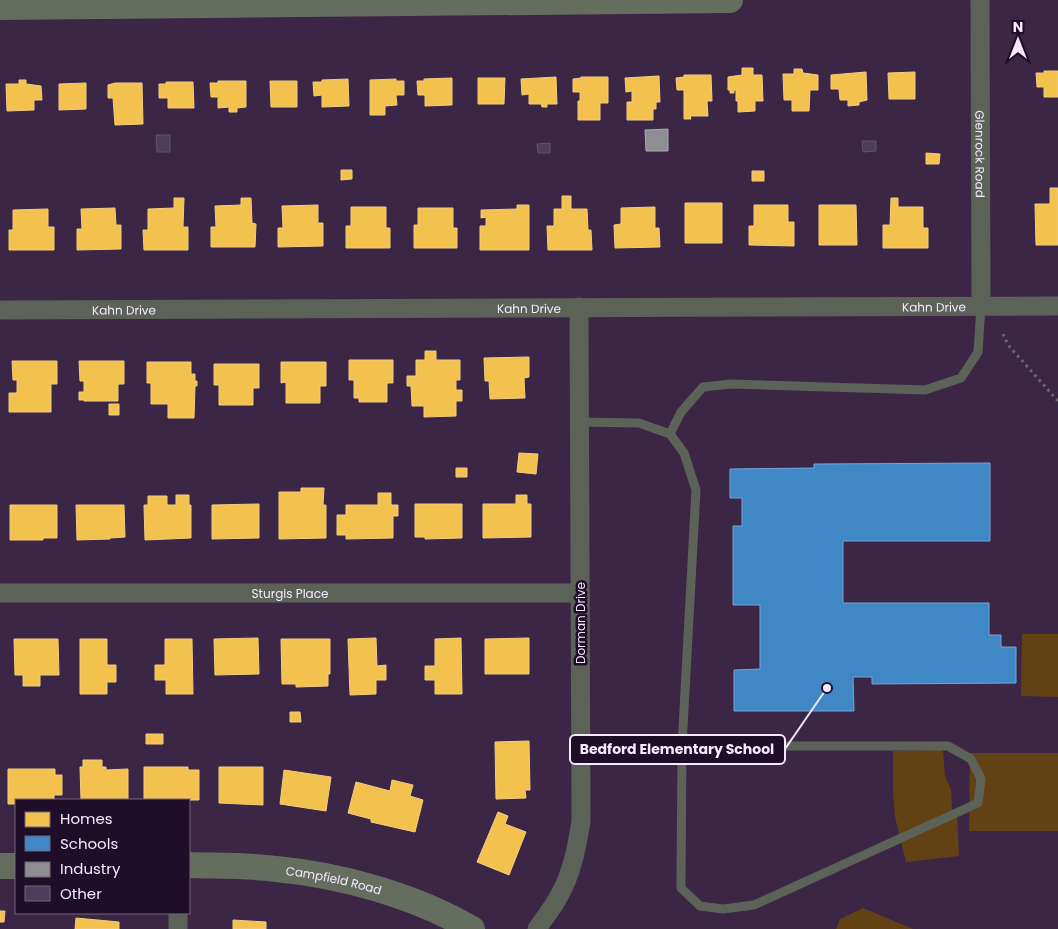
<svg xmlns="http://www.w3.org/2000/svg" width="1058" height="929" viewBox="0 0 1058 929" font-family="Poppins,sans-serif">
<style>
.green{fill:#624215}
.homes{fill:#f2c14e;stroke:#f3cd82}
.schools{fill:#3f88c5;stroke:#76a5d6}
.industry{fill:#8d8d92;stroke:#aca8b2}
.building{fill:#4c3e5a;stroke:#60536e}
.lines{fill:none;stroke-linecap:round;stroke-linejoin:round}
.path{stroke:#6b696a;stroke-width:3;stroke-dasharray:2.5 4;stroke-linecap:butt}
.lane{stroke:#5c6258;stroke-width:9}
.street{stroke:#5c6258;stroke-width:19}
.secondary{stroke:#656d5f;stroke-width:26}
.labels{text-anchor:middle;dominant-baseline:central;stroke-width:5;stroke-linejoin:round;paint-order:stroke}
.street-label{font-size:12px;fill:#f6e8fd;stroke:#1f0e27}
.leader{fill:none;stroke:#f6e8fd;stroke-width:2}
.callout-dot{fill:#f6e8fd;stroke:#1f0e27;stroke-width:2}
.callout{fill:#1f0e27;stroke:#f6e8fd;stroke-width:2}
.callout-label{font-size:14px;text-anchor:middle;font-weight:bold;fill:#f6e8fd}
</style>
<rect width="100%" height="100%" fill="#3c2645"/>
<path class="green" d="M1022,634h36v63l-37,-1z
M943,750l2,26 6,13 1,20 5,7 2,40 -53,6 -11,-45 -2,-24v-42z
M970,753h88v78h-89z
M863,908l50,21h-77l4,-10z"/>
<path class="homes" d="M742,68h11v7h9l1,26h-8v10l-17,1v-11h-2v-11h-2v3h-4v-3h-2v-13l14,-2z
M794,69h8l1,4 15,2v15h-8l-1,21h-17v-11h-8l-1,-26h11z
M1044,71h14v26h-14v-10h-7l-1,-14h8z
M866,72l1,28 -8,2v3l-11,1v-6h-8l-1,-11h-8v-14z
M915,72v27h-26l-1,-26z
M684,75h27l1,26h-5l1,15h-18l1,3h-7v-29h-7l-1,-12 8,-1z
M659,76l1,26h-4v7h-3v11h-26v-18h5v-11l-6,1 -1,-14z
M556,77l1,27h-10v3h-5l-1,-3h-12v-10l-7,1 -1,-16z
M581,77h27v26h-8v17h-22v-19h2v-9h-7v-13l8,-1z
M452,78v27l-27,1v-11h-7l-1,-14h7v-2z
M478,78h27l-1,26h-26z
M348,79l1,27 -27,1v-12l-8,1 -1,-14h9v-2z
M396,79v2h8v14h-8l1,10 -12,1v9h-15v-35z
M19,80h7v4l15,2 1,14h-8v10l-27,1 -1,-27h13z
M218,81h28v26l-9,1v4h-8v-5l-11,1v-11h-7l-1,-14h8z
M270,81h27v26h-26z
M166,82h27l1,26h-26v-10h-9v-14h7z
M86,83v26l-27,1v-26z
M115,83h27l1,41 -28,1 -2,-27h-5v-13z
M926,153l14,1 -1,10h-13z
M341,170h11v9l-11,1z
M752,171h12v10h-12z
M1050,188h8v57h-22l-1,-41h15z
M562,196h9v13h16l1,21h3l1,20h-44l-1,-24h7v-17h8z
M174,198h10l-1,29h5v23h-44l-1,-20h5v-21l26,-1z
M241,198h10l1,25 4,1 -1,23h-44v-20h5l-1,-21 26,-1z
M891,198h7v9h25v21h5v20h-45v-23h7z
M685,203h37v40h-37z
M318,205v18h5v23l-45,1v-19h5l-1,-22z
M517,205h12v45h-49v-24h6v-9l-5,1v-8l36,-1z
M754,205h34v17h6v24l-45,-1v-19h5z
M819,205h37l1,40h-38z
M351,207h35v21h4v20h-44v-22h5z
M655,207v21h4l1,19 -45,1 -1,-23 7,-1v-16z
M115,208l1,17h5v24l-44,1v-21h5l-1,-20z
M418,208h35v20h4v20h-43v-23h4z
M48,209v18h6v23h-45v-20h4v-20z
M425,351h11v9h24v20h-4v10h6v11h-6v15l-32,1v-11h-12l-1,-20h-4v-10h9v-16h9z
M529,357v20l-5,1 1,20 -35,1 -1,-18h-4l-1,-23z
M349,360h44v23h-6v19h-28v-4h-5v-18h-5z
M12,361h45v23h-6v28h-42v-19h8v-13h-4z
M79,361h45v23h-6v17h-34v-1h-5v-8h5v-11h-4z
M147,362h44v12h4v7h2v5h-2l-1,32h-26v-14h-17v-21h-4z
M281,362h45v24h-6v17h-34v-21l-5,1z
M214,364h45v24h-6v17h-34v-20h-5z
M109,404h10v11h-10z
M519,453l19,1 -2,20 -19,-2z
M456,468h11v9h-11z
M301,488h23l-1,17h3v33l-47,1v-47h22z
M378,493h13v12h7v11h-5v22l-47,1v-4h-9v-20h9v-10h32z
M176,495h13v10h2v33l-46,2 -1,-35h4v-9h19v9h9z
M516,495h11v9h4v33l-48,1v-34h33z
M259,504v34l-47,1v-34z
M415,504h47v34l-37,1v-2h-10z
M10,505h47v33h-14v2h-33z
M76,505h48l1,32 -15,1v1l-33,1z
M258,638l1,36 -44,1 -1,-36z
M376,638l1,28 9,-1v15h-10v14l-26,1 -2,-56z
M461,638l1,56h-27v-14h-10v-14h10v-27z
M529,638v36h-44v-35z
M14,639h44l1,36h-19v11h-17v-11h-8z
M80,639h27v26h9v17h-9v12h-27z
M165,639h27l1,55h-27v-14h-11v-15h10z
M281,639h49v35h-2v12l-32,1v-3h-14z
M290,712h10l1,10h-11z
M146,734h17v10h-17z
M529,741l1,49h-5l1,8 -30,1 -1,-57z
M83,760h19v7h4v3l22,-1v31h-47l-1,-33h3z
M144,767h44v3h11v30h-55z
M219,767h44v38l-44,-2z
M8,769h47v6h7v20h-8v5h-38v4h-8z
M284,770l47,7 -5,34 -46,-7z
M392,780l21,5 -3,11 13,4 -8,32 -44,-10v-3l-23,-6 8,-31 34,9z
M498,812l10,4 -3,8 21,8 -17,43 -32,-13z
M0,911h5l-1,11h-4z
M76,918l43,4v7h-44z
M233,920l33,2v7h-33z"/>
<path class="schools" d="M990,463v78h-147v62h146v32h12v12h15v36l-144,1v-7h-19l1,34h-120v-41l26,-1v-64h-27v-79h9v-28h-12v-29l84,-1v-4z"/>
<path class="industry" d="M668,129v22h-22l-1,-21z"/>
<path class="building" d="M156,135h14v17h-13z
M862,141h14v10l-13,1z
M550,143v10h-12l-1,-9z"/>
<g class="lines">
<path class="path" d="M1003,334l5,11 50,56"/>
<path class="lane" d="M580,422l59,1 31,11 14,19 12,37 -14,256 -102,2
M670,434l11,-22 22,-25 28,-3 194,6 36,-12 17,-26 3,-46
M682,746h266l23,13 10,20 -3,24 -224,102 -31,4 -23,-3 -19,-18z"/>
<g class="street">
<path id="s1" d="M980,0l1,306"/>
<path id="s2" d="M0,310l1058,-4"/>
<path id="s3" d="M0,593h579"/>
<path d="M178,929v-16"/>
<path d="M537,929c7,-11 16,-21 22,-33 13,-23 18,-49 22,-75l-2,-514"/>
</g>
<g class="secondary">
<path d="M0,7l730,-7"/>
<path id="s4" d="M189,865c29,1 59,0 87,4 65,6 140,27 196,60"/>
<path d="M0,866h16"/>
</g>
</g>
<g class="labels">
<g class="street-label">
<text stroke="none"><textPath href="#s1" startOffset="154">Glenrock Road</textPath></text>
<text stroke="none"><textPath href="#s2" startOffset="529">Kahn Drive</textPath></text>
<text stroke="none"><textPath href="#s2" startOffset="934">Kahn Drive</textPath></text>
<text stroke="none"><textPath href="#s2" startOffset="124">Kahn Drive</textPath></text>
<text stroke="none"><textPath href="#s3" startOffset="290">Sturgis Place</textPath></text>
<text transform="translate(580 623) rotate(-90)">Dorman Drive</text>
<text stroke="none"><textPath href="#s4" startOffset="146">Campfield Road</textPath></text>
</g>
</g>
<path class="leader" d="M827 688L785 749"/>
<circle class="callout-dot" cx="827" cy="688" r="5"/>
<rect class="callout" x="570" y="735" width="215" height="29" rx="5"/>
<g class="callout-label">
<text x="677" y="754">Bedford Elementary School</text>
</g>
<rect x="15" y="799" width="175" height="115" fill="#1f0e27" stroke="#75657d"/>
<rect x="25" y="812" width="25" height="15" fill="#f2c14e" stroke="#75657d"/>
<text x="60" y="824" font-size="15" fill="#f6e8fd">Homes</text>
<rect x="25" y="836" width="25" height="15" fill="#3f88c5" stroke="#75657d"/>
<text x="60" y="849" font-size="15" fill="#f6e8fd">Schools</text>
<rect x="25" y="862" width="25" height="15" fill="#8d8d92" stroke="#75657d"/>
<text x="60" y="874" font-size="15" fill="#f6e8fd">Industry</text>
<rect x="25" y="886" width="25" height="15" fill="#4c3e5a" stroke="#75657d"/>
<text x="60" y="899" font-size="15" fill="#f6e8fd">Other</text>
<g transform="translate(1018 40)" stroke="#1f0e27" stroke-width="4" paint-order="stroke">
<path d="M0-4L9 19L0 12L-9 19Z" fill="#f6e8fd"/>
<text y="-8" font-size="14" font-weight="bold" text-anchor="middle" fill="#f6e8fd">N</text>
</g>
</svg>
